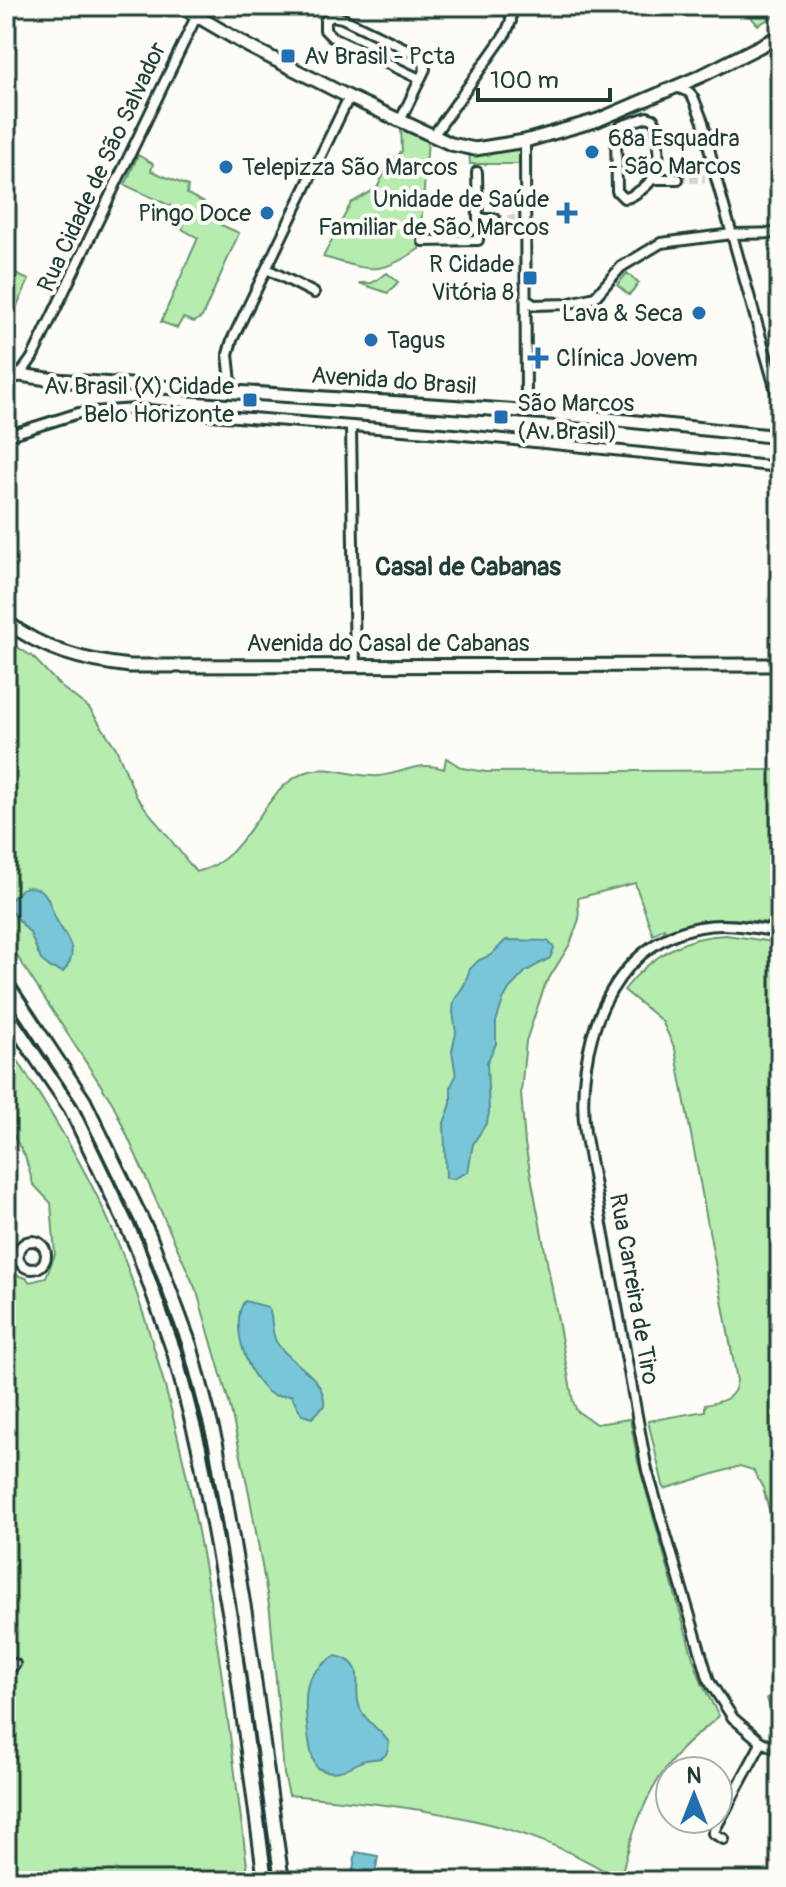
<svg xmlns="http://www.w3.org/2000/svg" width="786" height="1887" viewBox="0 0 786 1887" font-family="Pangolin,sans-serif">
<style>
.green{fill:#b6edaf;stroke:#6a9572;stroke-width:2}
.water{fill:#7ac6d9;stroke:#568f97;stroke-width:2}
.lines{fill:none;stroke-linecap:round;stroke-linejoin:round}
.street-tunnel{stroke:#d1d6d0;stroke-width:8;stroke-dasharray:8 4;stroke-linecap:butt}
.street-casing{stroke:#1f3d34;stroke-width:14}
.secondary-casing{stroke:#1f3d34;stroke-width:17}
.primary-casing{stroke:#1f3d34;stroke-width:18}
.street{stroke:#fdfcf7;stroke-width:8}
.secondary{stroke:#fdfcf7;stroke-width:11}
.primary{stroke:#fdfcf7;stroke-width:12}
.poi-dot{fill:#1f6fb2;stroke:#fdfcf7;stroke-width:3}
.labels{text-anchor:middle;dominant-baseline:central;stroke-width:8;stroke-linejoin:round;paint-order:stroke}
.poi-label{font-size:24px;fill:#1f3d34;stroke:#fdfcf7;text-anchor:start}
.street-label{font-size:24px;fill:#1f3d34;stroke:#fdfcf7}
.neighbourhood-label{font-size:26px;font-weight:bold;fill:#1f3d34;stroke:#fdfcf7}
</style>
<rect width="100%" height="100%" fill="#fdfcf7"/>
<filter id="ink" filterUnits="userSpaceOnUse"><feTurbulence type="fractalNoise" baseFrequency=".0125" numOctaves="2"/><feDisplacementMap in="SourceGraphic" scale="16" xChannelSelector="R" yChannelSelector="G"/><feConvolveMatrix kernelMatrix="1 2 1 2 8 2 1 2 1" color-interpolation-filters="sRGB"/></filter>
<g filter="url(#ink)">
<path class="green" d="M741,6h39v7l-22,12z
M401,128l27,13 -9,108c-43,29 -50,20 -96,8l28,-54 26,-15 11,-22 14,-15z
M522,142v22h-52l-1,-13z
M138,155l15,9 -2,7 37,15 -1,8 18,9 -5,9 17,11 22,10 -37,84 -8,5 -11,-4 -6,10 -16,-6 37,-84 -16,-9 6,-15 -63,-29z
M6,270l23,10 -23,49z
M387,273l11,9 -10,11 -29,-10h13z
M627,273l12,10 -10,12 -12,-10z
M6,640l27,17 27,29 29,22 27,40 20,48 60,76c54,-11 62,-80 108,-99 24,-10 49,5 74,3 24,-2 42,-16 66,-7l2,-11 16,10 24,4 294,-2v155c-44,-8 -72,-10 -115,6l-1,-3 -11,7 -18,-52 -57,15 1,21 -9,25 -25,41 -19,56 -5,51 4,52 48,257 4,10 19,13 34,-5 8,43 55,196 10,28 16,30c-12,11 -27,22 -38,34 -34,37 -50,82 -61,131 -95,-65 -220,-76 -331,-86l-5,-21 -14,-163 -21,-118 -19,-87 -33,-114 -84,-188 -107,-165z
M726,935l54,8v605l-17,-60 -10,-18 -13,-4 -76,23 -16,-68 57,-10v-6c16,-3 31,-6 32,-25l-62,-331 -13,-28 -38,-31c26,-33 60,-54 102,-55z
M6,1042c42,66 85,132 114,206 78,201 101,420 129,633h-243v-200l13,-12 -8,-8 -5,3v-392l20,6 4,4 16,-4 9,-24 -4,-51 -18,-19 -8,-28 -19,-33z
M779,1695l1,27 -6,2 -7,-26z"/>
<path class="water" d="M27,887c24,0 21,19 30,34 10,18 24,30 6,51l-12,-4 -10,-8 -11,-27 -19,-22v-11l10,-11z
M506,940l42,1 6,7 -4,10 -24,13 -17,18 -6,11 -7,22v22l-9,18 2,51 -2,9 -14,22 -5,28 -15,7 -7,-1 -2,-55 7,-19v-18l5,-10 -4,-25 4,-18 -3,-21 1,-11 10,-16 6,-16 9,-9 12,-5z
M245,1301l23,6c6,11 2,25 9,36 13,21 50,34 47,63l-12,12 -10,-3 -11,-20c-5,0 -13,2 -18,0 -24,-11 -45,-74 -28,-94z
M336,1656c34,7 15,32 24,52 6,15 22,22 29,35 -2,23 -15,12 -29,19 -14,8 -26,14 -43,6 -9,-15 -15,-70 -8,-87 4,-9 18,-21 27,-25z
M356,1852l22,4 -4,25h-23z"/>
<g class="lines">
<path class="street-tunnel" d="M678,179h27
M495,219h20"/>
<g class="street-casing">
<path id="street" d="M676,87l13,5 5,7 9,23 13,56 64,227
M647,117l6,2 4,6c0,28 9,47 -16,65 -7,4 -10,8 -17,8l-7,-7 -1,-58 5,-7z
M400,121l25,-52 -2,-12 -81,-39 -10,-2 -7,5v9l7,7 88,42
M433,136l73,-103 5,-12 -1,-15
M525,141l1,270
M477,172l1,47
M654,179h24
M423,241l55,-1v-21h17
M267,269l47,24
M526,300l8,5 32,-1 29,-7 26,-30 40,-24 71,-9 48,-1
M20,375l12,-17 164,-341
M232,392l-4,-38 4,-14 117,-243
M351,427l4,238
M6,436l73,-23 56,-4 319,25 326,33
M780,932c-27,-4 -53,-10 -80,-5 -93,17 -125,123 -115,205l62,338 62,211 24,37 27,23 20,10
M18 1255a14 14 0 1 1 28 0a14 14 0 1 1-28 0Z
M6,1673l9,-9
M724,1839l-11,-6 49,-91"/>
</g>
<g class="secondary-casing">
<path id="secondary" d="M180,6l68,40 101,51 102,47 24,5 50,-8 73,-21 103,-44 79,-40
M6,378l14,-3 35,5 496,33 229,24
M6,621c36,29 79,40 124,45l650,-1"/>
</g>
<g class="primary-casing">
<path id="primary" d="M6,983l78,118 65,134 41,110 26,99 29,170 37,267
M6,1013l65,96 65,136 38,107 25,96 32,174 34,259"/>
</g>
<use href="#street" class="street"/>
<use href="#secondary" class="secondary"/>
<use href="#primary" class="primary"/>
</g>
</g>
<g class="poi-dot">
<rect x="280" y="48" width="16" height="16" rx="4"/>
<circle cx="592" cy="152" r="8"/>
<circle cx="226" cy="167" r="8"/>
<circle cx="267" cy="213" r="8"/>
<path d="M563 201h8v8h8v8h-8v8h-8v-8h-8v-8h8z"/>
<rect x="522" y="270" width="16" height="16" rx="4"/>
<circle cx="699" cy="313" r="8"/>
<circle cx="371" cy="340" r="8"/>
<path d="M534 346h8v8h8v8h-8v8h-8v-8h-8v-8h8z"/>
<rect x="242" y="392" width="16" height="16" rx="4"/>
<rect x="493" y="409" width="16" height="16" rx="4"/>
</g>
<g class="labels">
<g class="poi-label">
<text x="304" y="56">Av Brasil - Pcta</text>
<text x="608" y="138">68ª Esquadra<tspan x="608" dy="28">- São Marcos</tspan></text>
<text x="242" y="167">Telepizza São Marcos</text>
<text x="549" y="199" text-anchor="end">Unidade de Saúde<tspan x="549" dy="28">Familiar de São Marcos</tspan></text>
<text x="251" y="213" text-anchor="end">Pingo Doce</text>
<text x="514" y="264" text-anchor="end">R Cidade<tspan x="514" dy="28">Vitória 8</tspan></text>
<text x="683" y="313" text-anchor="end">Lava &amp; Seca</text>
<text x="387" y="340">Tagus</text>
<text x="556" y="358">Clínica Jovem</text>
<text x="234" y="386" text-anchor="end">Av Brasil (X) Cidade<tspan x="234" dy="28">Belo Horizonte</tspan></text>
<text x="517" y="403">São Marcos<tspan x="517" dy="28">(Av Brasil)</tspan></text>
</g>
<g class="street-label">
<text transform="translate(102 167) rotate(-65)">Rua Cidade de São Salvador</text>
<text transform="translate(394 381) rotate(4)">Avenida do Brasil</text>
<text x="388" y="643">Avenida do Casal de Cabanas</text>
<text transform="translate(634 1289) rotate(80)">Rua Carreira de Tiro</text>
</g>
<g class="neighbourhood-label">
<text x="468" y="567">Casal de Cabanas</text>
</g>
</g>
<rect width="786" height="1887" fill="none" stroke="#fdfcf7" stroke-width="32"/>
<rect x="16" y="16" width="754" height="1855" fill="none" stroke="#1f3d34" stroke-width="3" filter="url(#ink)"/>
<g transform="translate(694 1795)"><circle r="38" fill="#fdfcf7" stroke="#a4b0a9" stroke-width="2"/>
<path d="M0-6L14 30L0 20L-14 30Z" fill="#1f6fb2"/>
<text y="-12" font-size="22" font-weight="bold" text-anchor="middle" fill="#1f3d34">N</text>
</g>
<path d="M478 88v12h132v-12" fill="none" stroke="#1f3d34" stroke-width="4"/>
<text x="490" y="88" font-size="24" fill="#1f3d34" stroke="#fdfcf7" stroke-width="6" paint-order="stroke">100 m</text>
</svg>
